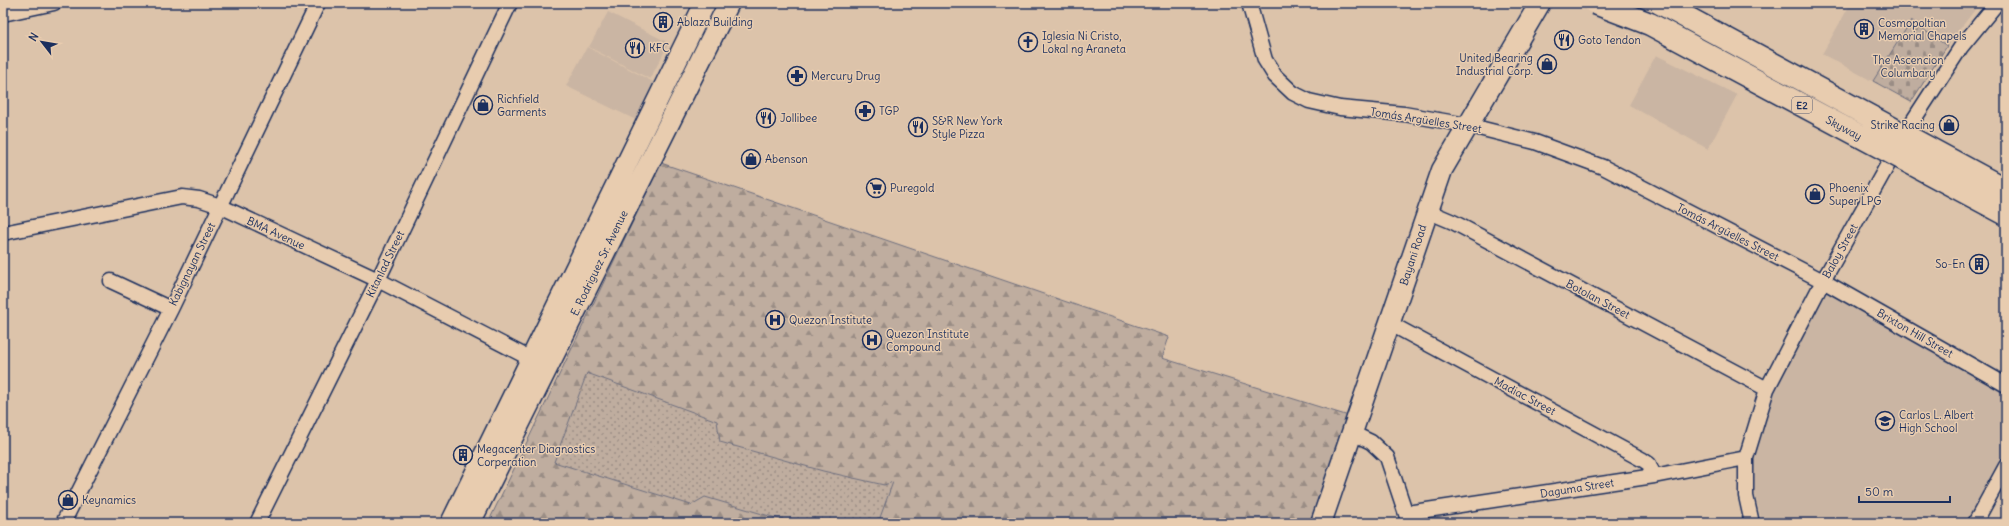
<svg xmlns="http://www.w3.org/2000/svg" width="2009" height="526" viewBox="0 0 2009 526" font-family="Delius,sans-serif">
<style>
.built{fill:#cab5a3}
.grass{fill:url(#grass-dots);stroke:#6d6e7e}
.forest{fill:url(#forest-firs);stroke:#6d6e7e}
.cemetery{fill:url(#cemetery-stones);stroke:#6d6e7e}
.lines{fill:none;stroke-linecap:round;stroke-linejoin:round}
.street-casing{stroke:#1b2f5e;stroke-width:17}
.secondary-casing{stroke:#1b2f5e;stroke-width:23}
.street{stroke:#e8ccaf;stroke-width:14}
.secondary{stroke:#e8ccaf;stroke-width:20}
.highway-bridge-casing{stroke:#1b2f5e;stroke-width:25;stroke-linecap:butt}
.highway-bridge{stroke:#e8ccaf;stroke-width:22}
.labels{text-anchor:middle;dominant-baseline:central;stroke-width:3;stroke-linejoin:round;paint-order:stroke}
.shield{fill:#e8ccaf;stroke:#585e76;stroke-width:1}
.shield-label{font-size:10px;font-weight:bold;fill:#1b2f5e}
.poi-label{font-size:11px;fill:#1b2f5e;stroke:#e8ccaf;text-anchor:start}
.park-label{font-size:11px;fill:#2b3c64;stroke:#e8ccaf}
.street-label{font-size:11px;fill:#1b2f5e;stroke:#e8ccaf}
</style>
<defs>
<pattern id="grass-dots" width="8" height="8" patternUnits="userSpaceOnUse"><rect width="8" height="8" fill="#bfad9f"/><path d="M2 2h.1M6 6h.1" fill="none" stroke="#9a8d85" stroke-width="1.8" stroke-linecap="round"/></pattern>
<pattern id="forest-firs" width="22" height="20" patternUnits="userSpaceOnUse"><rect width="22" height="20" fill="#bfad9f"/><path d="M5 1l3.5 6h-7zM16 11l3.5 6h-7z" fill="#9a8d85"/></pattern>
<pattern id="cemetery-stones" width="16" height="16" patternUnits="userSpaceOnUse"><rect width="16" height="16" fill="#bfad9f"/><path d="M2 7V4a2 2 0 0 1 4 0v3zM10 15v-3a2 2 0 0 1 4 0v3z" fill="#9a8d85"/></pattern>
</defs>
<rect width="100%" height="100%" fill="#dcc3aa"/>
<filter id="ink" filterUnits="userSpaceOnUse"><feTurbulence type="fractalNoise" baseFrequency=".025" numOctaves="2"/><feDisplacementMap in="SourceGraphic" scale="8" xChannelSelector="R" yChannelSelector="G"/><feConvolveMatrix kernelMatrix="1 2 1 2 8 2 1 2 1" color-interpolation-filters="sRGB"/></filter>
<g filter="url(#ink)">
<path class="built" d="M1851,3h129l-33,43 -36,56 -89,-48z
M608,12l61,31 -19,36 -61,-32z
M587,47l70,37 -19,37 -72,-35z
M1656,55l81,40 -29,54 -79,-44z
M1829,289l177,101v62l-40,71h-204l-11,-45 1,-19 22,-74z"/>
<path class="grass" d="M574,344l342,119 -20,60h-212l-168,-55z"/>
<path class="forest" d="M661,163l508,174 -7,21 190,59 -37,106h-437l15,-41 -9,3 -61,-14 -103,-29 -3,-21 -130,-48 -33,89 137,43 14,-8 88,26h-305z"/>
<path class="cemetery" d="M1911,21l36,25 -36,56 -38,-21z"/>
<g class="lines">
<g class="street-casing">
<path id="street" d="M1249,3l16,57 10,16 18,17 16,8 31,7 64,6 63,11 68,17 68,25 220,114 183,104
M3,14l51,-11
M1427,211l26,11 314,167
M3,233l179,-36 17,2 21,7 158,74 153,79
M111,281l60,28
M1389,323l254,137 6,4 5,12
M1352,433l19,9 16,15 22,66
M1407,513l247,-37 92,-18
M63,523l108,-214 147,-306
M257,523l121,-243 132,-277
M1752,523l-6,-27v-38l21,-69 56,-108 84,-151 54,-83 36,-44
M1975,523l31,-57"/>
</g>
<g class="secondary-casing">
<path id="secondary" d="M451,523l254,-520
M470,523l259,-520
M1321,523l121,-353 98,-167"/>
</g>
<use href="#street" class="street"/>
<use href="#secondary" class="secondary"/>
<g class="highway-bridge-casing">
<path id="highway-bridge" d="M1595,3l55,21 356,190
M1660,3l346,187"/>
</g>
<use href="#highway-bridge" class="highway-bridge"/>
</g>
</g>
<defs>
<g id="building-ring" transform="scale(1)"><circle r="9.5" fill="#e8ccaf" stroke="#1b2f5e" stroke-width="1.5"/><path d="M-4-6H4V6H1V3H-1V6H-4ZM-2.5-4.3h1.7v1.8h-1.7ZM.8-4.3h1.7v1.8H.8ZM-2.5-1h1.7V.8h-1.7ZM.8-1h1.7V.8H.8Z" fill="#1b2f5e"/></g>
<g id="restaurant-ring" transform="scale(1)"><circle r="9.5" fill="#e8ccaf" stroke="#1b2f5e" stroke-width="1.5"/><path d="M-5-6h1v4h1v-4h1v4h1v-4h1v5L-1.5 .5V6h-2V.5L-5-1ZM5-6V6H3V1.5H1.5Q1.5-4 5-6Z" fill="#1b2f5e"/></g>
<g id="church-ring" transform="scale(1)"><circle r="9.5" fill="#e8ccaf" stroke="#1b2f5e" stroke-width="1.5"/><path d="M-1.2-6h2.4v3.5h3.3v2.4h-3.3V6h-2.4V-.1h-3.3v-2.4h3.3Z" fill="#1b2f5e"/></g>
<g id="shop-ring" transform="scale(1)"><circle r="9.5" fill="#e8ccaf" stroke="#1b2f5e" stroke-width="1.5"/><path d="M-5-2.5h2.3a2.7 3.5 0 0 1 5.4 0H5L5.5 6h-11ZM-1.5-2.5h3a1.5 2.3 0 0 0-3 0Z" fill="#1b2f5e"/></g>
<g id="pharmacy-ring" transform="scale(1)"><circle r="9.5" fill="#e8ccaf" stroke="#1b2f5e" stroke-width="1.5"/><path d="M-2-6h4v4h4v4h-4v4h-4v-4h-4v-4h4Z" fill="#1b2f5e"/></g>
<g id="supermarket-ring" transform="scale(1)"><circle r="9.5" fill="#e8ccaf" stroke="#1b2f5e" stroke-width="1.5"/><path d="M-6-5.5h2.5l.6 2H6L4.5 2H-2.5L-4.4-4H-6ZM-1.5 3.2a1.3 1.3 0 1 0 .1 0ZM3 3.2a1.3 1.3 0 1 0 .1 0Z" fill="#1b2f5e"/></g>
<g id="hospital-ring" transform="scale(1)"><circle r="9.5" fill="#e8ccaf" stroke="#1b2f5e" stroke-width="1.5"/><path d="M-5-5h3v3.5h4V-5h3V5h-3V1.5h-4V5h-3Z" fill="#1b2f5e"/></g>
<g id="school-ring" transform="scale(1)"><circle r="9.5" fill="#e8ccaf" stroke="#1b2f5e" stroke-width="1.5"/><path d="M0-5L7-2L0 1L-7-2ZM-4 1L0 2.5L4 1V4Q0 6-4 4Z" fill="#1b2f5e"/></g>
</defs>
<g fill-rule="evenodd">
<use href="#building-ring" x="663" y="22"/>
<use href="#building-ring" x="1864" y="29"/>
<use href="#restaurant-ring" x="1564" y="40"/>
<use href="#church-ring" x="1028" y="42"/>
<use href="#restaurant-ring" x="635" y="48"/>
<use href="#shop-ring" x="1547" y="64"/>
<use href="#pharmacy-ring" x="797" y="76"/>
<use href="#shop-ring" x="483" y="105"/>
<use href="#pharmacy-ring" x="865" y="111"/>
<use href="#restaurant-ring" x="766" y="118"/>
<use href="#shop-ring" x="1949" y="125"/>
<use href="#restaurant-ring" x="918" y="127"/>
<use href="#shop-ring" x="751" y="159"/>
<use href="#supermarket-ring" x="876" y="188"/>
<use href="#shop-ring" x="1815" y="194"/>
<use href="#building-ring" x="1979" y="264"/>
<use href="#hospital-ring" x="775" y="320"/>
<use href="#hospital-ring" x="872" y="340"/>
<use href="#school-ring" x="1885" y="421"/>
<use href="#building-ring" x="463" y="455"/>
<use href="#shop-ring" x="68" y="500"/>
</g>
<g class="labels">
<rect class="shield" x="1792" y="97" width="20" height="16" rx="3"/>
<g class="shield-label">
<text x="1802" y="105">E2</text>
</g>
<g class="poi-label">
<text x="677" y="22">Ablaza Building</text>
<text x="1878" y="23">Cosmopoltian<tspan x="1878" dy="13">Memorial Chapels</tspan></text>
<text x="1042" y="36">Iglesia Ni Cristo,<tspan x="1042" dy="13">Lokal ng Araneta</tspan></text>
<text x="1578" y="40">Goto Tendon</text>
<text x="649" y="48">KFC</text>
<text x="1533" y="58" text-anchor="end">United Bearing<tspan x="1533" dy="13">Industrial Corp.</tspan></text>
<text x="811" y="76">Mercury Drug</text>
<text x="497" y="99">Richfield<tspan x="497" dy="13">Garments</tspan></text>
<text x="879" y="111">TGP</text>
<text x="780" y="118">Jollibee</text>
<text x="932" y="121">S&amp;R New York<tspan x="932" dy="13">Style Pizza</tspan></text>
<text x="1935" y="125" text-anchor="end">Strike Racing</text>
<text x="765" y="159">Abenson</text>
<text x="890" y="188">Puregold</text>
<text x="1829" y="188">Phoenix<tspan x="1829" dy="13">Super LPG</tspan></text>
<text x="1965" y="264" text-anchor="end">So-En</text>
<text x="789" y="320">Quezon Institute</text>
<text x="886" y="334">Quezon Institute<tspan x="886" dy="13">Compound</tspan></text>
<text x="1899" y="415">Carlos L. Albert<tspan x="1899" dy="13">High School</tspan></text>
<text x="477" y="449">Megacenter Diagnostics<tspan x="477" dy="13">Corperation</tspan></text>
<text x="82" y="500">Keynamics</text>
</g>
<g class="park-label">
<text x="1908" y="60">The Ascencion<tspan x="1908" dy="13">Columbary</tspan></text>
</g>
<g class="street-label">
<text transform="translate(1426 120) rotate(9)">Tomás Argüelles Street</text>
<text transform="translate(1844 128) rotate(28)">Skyway</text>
<text transform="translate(1728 232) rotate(27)">Tomás Argüelles Street</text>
<text transform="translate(276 233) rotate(25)">BMA Avenue</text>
<text transform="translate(1840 251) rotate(-61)">Baloy Street</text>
<text transform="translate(1413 255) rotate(-72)">Bayani Road</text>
<text transform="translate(599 263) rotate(-64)">E. Rodriguez Sr. Avenue</text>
<text transform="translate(192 264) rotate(-64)">Kabignayan Street</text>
<text transform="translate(385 264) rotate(-64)">Kitanlad Street</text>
<text transform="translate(1598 299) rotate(28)">Botolan Street</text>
<text transform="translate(1915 333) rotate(30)">Brixton Hill Street</text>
<text transform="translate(1525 396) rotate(28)">Madiac Street</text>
<text transform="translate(1577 488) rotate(-9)">Daguma Street</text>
</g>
</g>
<rect width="2009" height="526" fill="none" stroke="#e8ccaf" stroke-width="16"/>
<rect x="8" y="8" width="1993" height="510" fill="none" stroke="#1b2f5e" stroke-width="1.5" filter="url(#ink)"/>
<g transform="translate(42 42) rotate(301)" stroke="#e8ccaf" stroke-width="3" paint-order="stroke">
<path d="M0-3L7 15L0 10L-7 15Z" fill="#1b2f5e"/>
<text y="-6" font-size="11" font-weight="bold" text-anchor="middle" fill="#1b2f5e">N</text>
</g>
<path d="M1859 496v6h91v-6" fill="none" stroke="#1b2f5e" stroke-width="2"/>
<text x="1865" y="496" font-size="12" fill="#1b2f5e" stroke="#e8ccaf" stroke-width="3" paint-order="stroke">50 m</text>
</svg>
